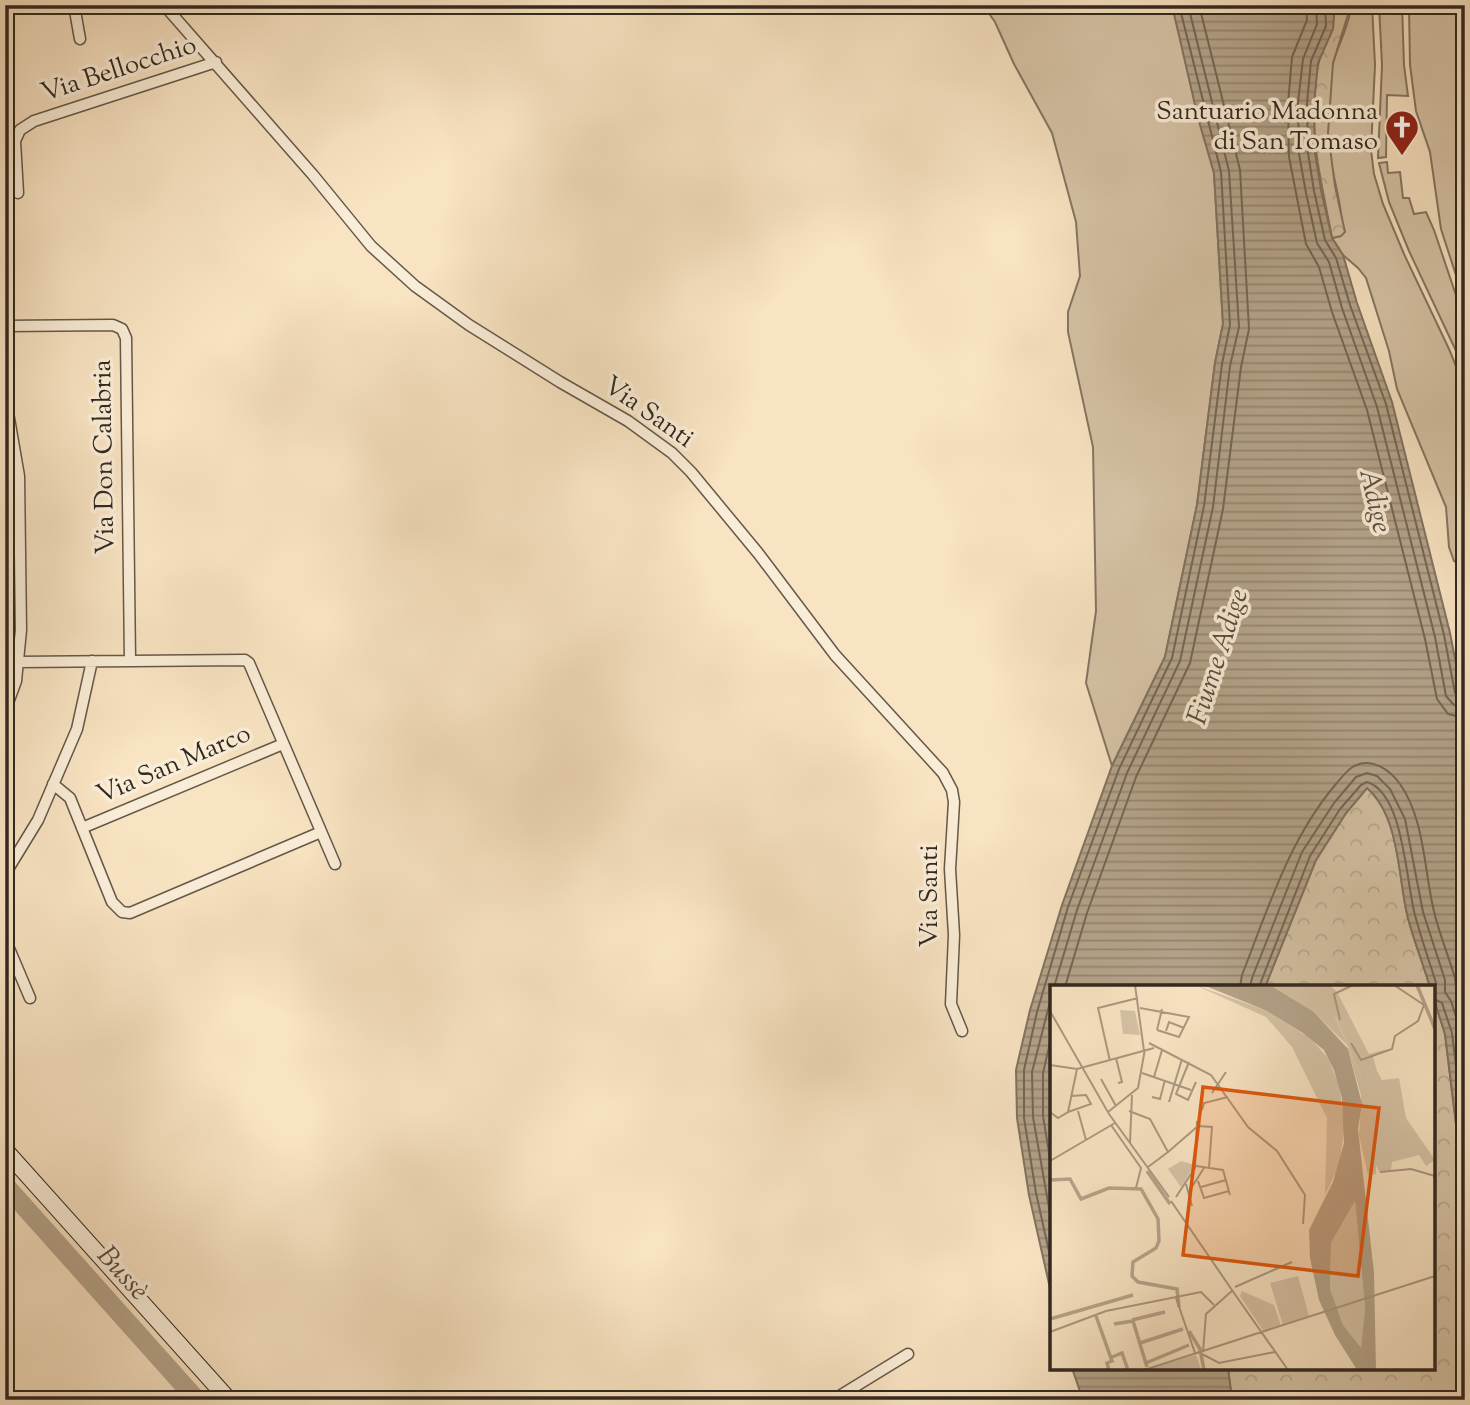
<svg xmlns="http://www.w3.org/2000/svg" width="1470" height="1405" viewBox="0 0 1470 1405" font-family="'Sorts Mill Goudy',serif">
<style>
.grass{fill:#d6c3a6;stroke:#847662;stroke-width:2}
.forest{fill:url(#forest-crowns);stroke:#847662;stroke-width:2}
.water{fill:url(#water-rules);stroke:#817360;stroke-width:2}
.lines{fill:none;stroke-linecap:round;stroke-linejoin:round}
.shore{stroke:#746655;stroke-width:2}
.river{stroke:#b5a48b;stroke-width:19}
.street-casing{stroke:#645848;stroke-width:13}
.secondary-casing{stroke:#32291f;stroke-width:18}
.street{stroke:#faedd7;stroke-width:10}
.secondary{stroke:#faedd7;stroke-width:16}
.labels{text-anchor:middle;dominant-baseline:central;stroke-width:7;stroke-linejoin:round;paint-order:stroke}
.street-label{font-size:26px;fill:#32291f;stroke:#faedd7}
.poi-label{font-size:26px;fill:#32291f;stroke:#faedd7;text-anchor:end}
.water-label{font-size:28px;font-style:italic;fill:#594e3f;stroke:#faedd7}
.inset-river{fill:none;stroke:#b5a48b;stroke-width:3.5}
.inset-road{fill:none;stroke:#a99981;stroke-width:2}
.view{fill:#df570d;fill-opacity:0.15;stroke:#df570d;stroke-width:3.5}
.inset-edge{fill:none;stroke:#32291f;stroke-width:3.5}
</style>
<defs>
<pattern id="forest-crowns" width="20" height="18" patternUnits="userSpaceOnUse" patternTransform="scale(1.75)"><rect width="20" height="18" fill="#d6c3a6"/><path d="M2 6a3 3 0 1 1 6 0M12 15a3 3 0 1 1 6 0" fill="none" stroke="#b8a88e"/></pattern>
<pattern id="water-rules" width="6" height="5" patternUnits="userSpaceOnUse" patternTransform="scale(1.75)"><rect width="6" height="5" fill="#b5a48b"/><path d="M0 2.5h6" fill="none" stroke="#948671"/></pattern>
</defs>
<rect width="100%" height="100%" fill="#f8e3c2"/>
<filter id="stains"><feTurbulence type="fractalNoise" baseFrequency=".00286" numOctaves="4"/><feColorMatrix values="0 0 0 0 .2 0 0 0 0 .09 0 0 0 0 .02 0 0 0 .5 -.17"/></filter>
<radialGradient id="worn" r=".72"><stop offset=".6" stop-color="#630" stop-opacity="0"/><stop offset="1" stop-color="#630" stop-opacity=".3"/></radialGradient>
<path class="grass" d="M983,5h189l42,168 9,151 -8,39 -18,142 -32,152 -53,109 -26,-83 10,-72 -3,-164 -25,-115v-20l12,-36 -4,-54 -24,-89 -38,-69 -19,-42z
M1351,5h21l3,60 -4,85 3,24 9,30 21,50 45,95 16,39v178l-11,-5 -5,-14 -3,-40 -49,-118 -8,-38 -23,-73 -8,-10 -15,-13 -11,-17 9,-2c4,-32 -13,-67 -13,-102 0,-23 0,-49 5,-71 5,-19 17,-38 18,-58z
M1379,5h23l2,60 4,31 -21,-1 -1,62 -8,1 4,-93z
M1409,5h56v298l-24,-74 -11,-77 -14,-41 -6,-46z
M1387,162l1,11 12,-1 3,26h6l5,16 12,-2 8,18 31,92v48l-56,-119 -20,-49 -10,-39z"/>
<path class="forest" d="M1332,5h19l-18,58 -5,70 7,53 10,46 -4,4 -9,2c-8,-45 -20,-87 -18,-134 0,-13 2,-29 5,-43 4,-21 19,-33 13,-56z
M1367,788c33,30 31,85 40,126 6,25 16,49 23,73h-165l51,-127 30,-47z
M1433,996l12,38 20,164v202h-233l-4,-32h205z"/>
<path class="water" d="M1172,5h160l2,11 -1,13 -15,34 -4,41 1,49 6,37 11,48 11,17 14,48 35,99 58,231 15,76v489l-20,-164 -12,-38v-9h-3c-7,-24 -17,-48 -23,-73 -9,-39 -8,-99 -40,-126l-21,25 -30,47 -51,127h-213v310l-23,-102 -12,-77 -1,-48 14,-60 32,-105 50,-139 53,-109 32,-152 18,-142 8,-39 -9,-151 -16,-55z
M1072,1368h156l4,32h-149z"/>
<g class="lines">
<path class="shore" d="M1306,5l1,15 -15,37 -4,47 1,53 17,87 13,23 13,45 35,98 58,229 12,60 11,15 17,4
M1316,5l1,19 -14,35 -5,44 1,51 7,39 11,50 12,19 13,46 35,99 58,230 11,59 8,9 11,2
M1325,5l1,21 -15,35 -4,42 1,50 6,38 11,49 11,18 14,47 36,99 58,231 11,58 3,4 7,2
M1054,987l23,-77 50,-137 53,-112 33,-154 17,-141 9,-39 -10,-156 -41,-166
M1065,987l22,-74 49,-136 54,-114 33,-154 18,-142 8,-38 -9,-159 -41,-165
M1240,987l2,-12c26,-66 47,-136 94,-191 5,-6 11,-14 18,-18 18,-9 36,4 46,18 24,34 24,83 33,123 5,24 15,47 22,71l1,10 9,20
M1250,987l2,-9 50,-126 32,-49 22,-26 11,-4 10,3 13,13 15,30 18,93 22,68v12l6,9 9,28 5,35
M1259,987l51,-131 30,-47 21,-24 6,-3c37,11 39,101 48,133 6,23 14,45 21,68l-3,9
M1052,994l-20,78 1,45 19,108
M1433,998l9,5 10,30 13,107
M1052,1034l-9,39v43l9,55
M1052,1265l-16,-72 -12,-75v-48l13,-58 31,-105 51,-138 53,-111 32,-152 18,-142 8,-39 -9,-153 -42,-167"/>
<path class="river" d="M5,1185l192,215"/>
<g class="street-casing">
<path id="street" d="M74,5l6,34
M164,5l149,170 58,71 44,40 54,39 91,57 68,39 44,32 19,19 67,81 77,102 108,118 9,17 2,12 -4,67 4,66 -3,69 11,27
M18,193l-3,-52 5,-11 14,-9 182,-59
M5,326l108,-1 9,4 4,9 4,323
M5,395l14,81 2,154 -5,51 -11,30
M18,662l227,-2 4,3 86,201
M53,784l17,14 42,104 10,10 8,1 191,-81
M82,828l201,-84
M5,874l33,-54 39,-91 15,-68
M5,939l25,59
M833,1400l75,-46"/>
</g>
<g class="secondary-casing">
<path id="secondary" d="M5,1150l224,250"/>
</g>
<use href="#street" class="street"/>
<use href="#secondary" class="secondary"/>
</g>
<defs>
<g id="church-pin" transform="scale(1.75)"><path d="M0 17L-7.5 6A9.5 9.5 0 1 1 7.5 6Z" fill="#8f2418" stroke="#faedd7"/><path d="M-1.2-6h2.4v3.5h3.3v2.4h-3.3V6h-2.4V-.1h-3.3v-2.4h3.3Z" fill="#fff"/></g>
</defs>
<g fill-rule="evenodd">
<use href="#church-pin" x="1402" y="127"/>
</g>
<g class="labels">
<g class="street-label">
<text transform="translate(119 70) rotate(-18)">Via Bellocchio</text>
<text transform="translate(648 413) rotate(35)">Via Santi</text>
<text transform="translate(105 457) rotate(-91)">Via Don Calabria</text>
<text transform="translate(174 765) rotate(-23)">Via San Marco</text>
<text transform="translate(930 896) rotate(-90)">Via Santi</text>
</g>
<g class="poi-label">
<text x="1378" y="112">Santuario Madonna<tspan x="1378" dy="30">di San Tomaso</tspan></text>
</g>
<g class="water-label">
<text transform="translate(1374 501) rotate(77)">Adige</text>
<text transform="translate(1219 657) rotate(-72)">Fiume Adige</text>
<text transform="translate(122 1274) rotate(48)">Bussè</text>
</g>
</g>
<g transform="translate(1050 985)">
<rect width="385" height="385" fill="#f8e3c2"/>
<path d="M145,0l70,25 45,28 18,20 11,27 6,40 -6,40 -14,30 2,-77 -35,-71 -26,-30zM265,0h15l7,7 32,62 19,-5 -15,7 4,15 5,9 17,-2 7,40 29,42 -9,6 -7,-11 -27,7 -1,8 -12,1 -3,-6v9l-8,1 -9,-40 4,-53 -27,-65zM70,25l15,1 5,24 -17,-1z" fill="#d6c3a6"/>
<path d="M219,0h46l18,26 30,71 2,23 -5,30 1,-40 -14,-50 -33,-33zM131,176l14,4 -14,22 -13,-18zM305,216l10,107 -4,41 -18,-24 -13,-36 1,-46zM248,291l11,40 -26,9 -13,-42zM192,306l32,14 7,21 -17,6 -24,-36zM146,370l5,15h-57z" fill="#d6c3a6"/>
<path d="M153,0l70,2 41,25 34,37 14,55 -4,25 16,144 2,97h-19l-22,-35 -16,-35 -9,-42 -1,-28 24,-48 11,-39 -2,-45 -8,-28 -10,-20 -21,-17 -38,-23zM305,216l10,107 -4,40 -18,-23 -13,-36 1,-46z" fill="#b5a48b" fill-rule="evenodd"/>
<path class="inset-river" d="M367,0l18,44M97,186l23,33M0,195l20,-1 11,20 28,-11 32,1 17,30 1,22 -3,7 -23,14 -1,14 6,6 39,7 2,18M46,331l16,45 -5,2 2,7M0,334l83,-24M82,335l33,-8M64,339l19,-3 14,46M139,346l11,18 4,21M90,358l43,-14M62,372l10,-4 6,17M96,378l43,-18"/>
<path class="inset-road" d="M85,0l9,66M344,0l30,20M90,23l49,9 -10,20 -22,-7M0,26l59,103 60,83M290,35l-6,-26 19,-9M107,45l5,-21M116,46l3,-9 15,6M99,58l62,32 37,52 29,24 28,44 -2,29M301,58l10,17 31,-11 3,-13 23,-15 6,-16M66,73l6,24 -4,1M60,76l-12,-53 40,-10M139,77l-13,32 12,6 8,-18M0,80l27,4 77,-21M92,88l49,17M104,92l8,-27M51,94l15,27M162,108l14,-21M102,112l8,2 5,-19M119,117l13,-43M152,125l2,-7 24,-6M28,126l8,29M79,126l21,8 18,33 -20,15M0,127l8,6 10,-6 9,-43M18,127l23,-8 -5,-9 -15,1M58,127l30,-24 7,-39M61,140l30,43 -5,20M80,158l2,-48M118,167l30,-26 14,1 -3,41M0,176l65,-38M146,181l27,4 7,25M330,187l31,-3 24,7M148,196l6,17 25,-7M136,199l6,22M151,202l25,-7M138,208l16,-25M126,212l19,-29 2,-47M121,216l63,92M185,302l57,-25M184,308l54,77M126,313l19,55M0,347l56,-21 95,-19 13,13M153,367l3,-38 27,-24M152,369l17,9 56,-11M94,385l291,-94"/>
<path class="view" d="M153,102l176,21 -21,168 -175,-21z"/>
<rect width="385" height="385" class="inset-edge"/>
</g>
<rect width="1470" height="1405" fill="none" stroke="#f8e3c2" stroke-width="28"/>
<rect x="7" y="7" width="1456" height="1391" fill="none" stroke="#32291f" stroke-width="3.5"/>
<rect x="14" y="14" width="1442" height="1377" fill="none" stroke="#32291f" stroke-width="2"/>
<rect width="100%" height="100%" filter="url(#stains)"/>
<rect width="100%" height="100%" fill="url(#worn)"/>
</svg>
